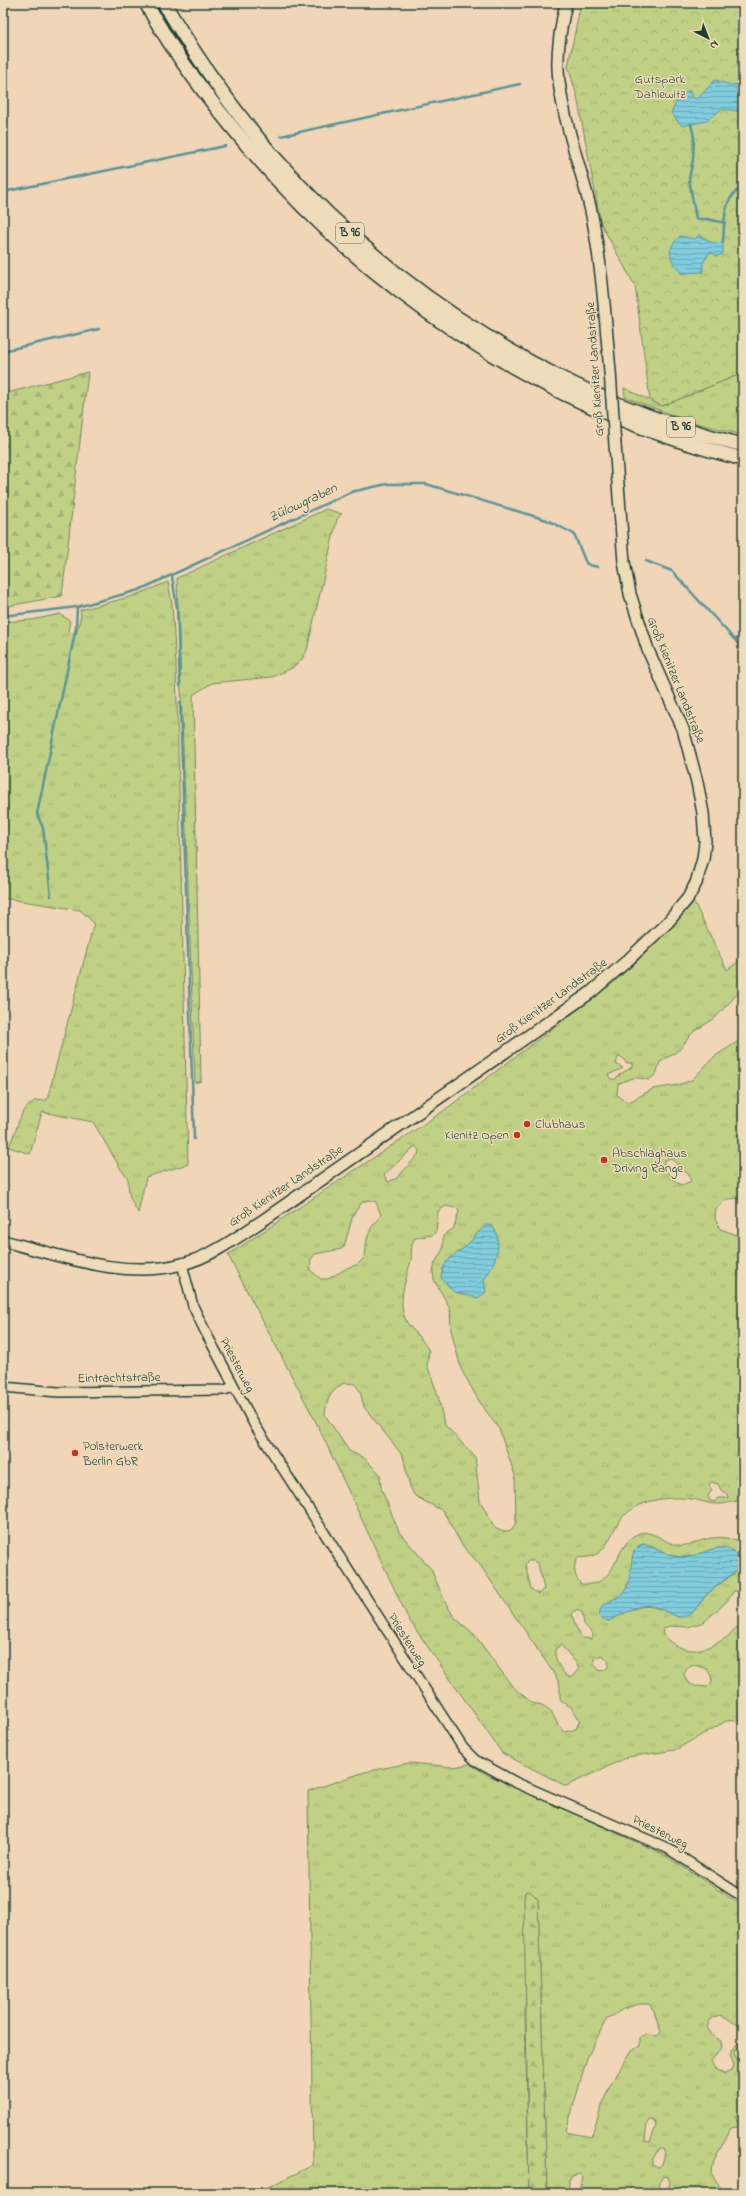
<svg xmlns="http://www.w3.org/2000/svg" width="746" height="2196" viewBox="0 0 746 2196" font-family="'Indie Flower',sans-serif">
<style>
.grass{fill:url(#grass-tufts);stroke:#70875d;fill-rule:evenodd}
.forest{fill:url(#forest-firs);stroke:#70875d}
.park{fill:url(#park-crowns);stroke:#70875d}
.water{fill:url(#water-rules);stroke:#5a939b}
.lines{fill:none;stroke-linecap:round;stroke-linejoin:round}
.stream{stroke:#5a939b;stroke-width:2.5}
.minor-casing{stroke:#1f3d34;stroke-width:12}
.major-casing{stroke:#1f3d34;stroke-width:14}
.highway-casing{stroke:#1f3d34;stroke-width:16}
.minor{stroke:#eedbb9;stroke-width:9}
.major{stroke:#eedbb9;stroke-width:11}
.highway{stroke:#eedbb9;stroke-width:13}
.major-bridge-casing{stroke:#1f3d34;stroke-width:14;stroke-linecap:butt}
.major-bridge{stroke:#eedbb9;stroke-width:11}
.poi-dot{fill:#c8321e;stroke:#eedbb9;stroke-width:1.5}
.labels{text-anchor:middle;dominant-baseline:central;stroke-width:3;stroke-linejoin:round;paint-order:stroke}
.shield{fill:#eedbb9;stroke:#5d6c5c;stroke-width:1}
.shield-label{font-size:12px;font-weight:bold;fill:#1f3d34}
.park-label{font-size:13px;fill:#2f4c3c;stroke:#eedbb9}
.street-label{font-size:13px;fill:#1f3d34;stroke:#eedbb9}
.poi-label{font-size:13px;fill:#1f3d34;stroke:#eedbb9;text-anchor:start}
.water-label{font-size:14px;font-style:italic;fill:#294b45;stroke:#eedbb9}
</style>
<defs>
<pattern id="grass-tufts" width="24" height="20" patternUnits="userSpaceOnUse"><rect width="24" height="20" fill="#c0d186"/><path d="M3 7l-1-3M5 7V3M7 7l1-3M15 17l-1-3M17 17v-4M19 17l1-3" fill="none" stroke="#a5b474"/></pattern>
<pattern id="forest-firs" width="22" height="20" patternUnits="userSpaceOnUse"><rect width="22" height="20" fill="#c0d186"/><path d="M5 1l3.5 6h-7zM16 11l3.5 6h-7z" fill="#a5b474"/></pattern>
<pattern id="park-crowns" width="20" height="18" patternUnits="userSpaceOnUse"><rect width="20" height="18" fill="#c0d186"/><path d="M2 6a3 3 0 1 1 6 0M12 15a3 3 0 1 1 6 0" fill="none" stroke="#a5b474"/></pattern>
<pattern id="water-rules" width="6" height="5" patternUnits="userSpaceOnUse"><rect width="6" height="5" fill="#81cde0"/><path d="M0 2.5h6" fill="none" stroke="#69a8b6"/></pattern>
</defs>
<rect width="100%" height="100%" fill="#f0d6b6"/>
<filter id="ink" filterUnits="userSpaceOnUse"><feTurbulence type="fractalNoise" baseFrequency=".025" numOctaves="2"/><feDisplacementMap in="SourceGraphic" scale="8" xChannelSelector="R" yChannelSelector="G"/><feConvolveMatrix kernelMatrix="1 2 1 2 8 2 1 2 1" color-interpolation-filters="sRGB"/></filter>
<g filter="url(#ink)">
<path class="grass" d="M743,373v62l-55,-14 -63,-24 -1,-9 38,18z
M326,509l16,5 -5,5 -30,131 -5,9 -10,9 -20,9 -60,6 -19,12 8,386 -6,2 -18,-505z
M168,582l4,22 4,61 12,499 -42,13 -8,36c-3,-6 -9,-15 -9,-21 -2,-12 2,-12 -7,-21l-29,-49 -51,-10 -12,42 -21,-7 14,-36 11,-10 13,-1 47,-177 -14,-13 -77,-12v-276l29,-2 28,-6 10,7 -2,11 8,2 5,-18 -1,-6 53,-14z
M694,902l33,68 16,-12v30l-28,30 -22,14 -14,18 -19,12 -4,12 -7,6c-14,-4 -18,-2 -31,4l-1,10 4,5 8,3 24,-13 25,-4 14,-5 22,-23 29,-19v163l-3,-3 -13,1 -11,9 -1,11 5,10 17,6 6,6v260c-9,-1 -18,4 -27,3 -9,0 -15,-4 -24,-5 -22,-3 -49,0 -66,15 -15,12 -15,36 -34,42 -4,2 -10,1 -15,2 -4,9 -3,19 4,26 37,5 33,-40 56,-50 15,-6 27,9 40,11 11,2 20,-4 30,-6 11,-3 26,-1 36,3v49h-9l-7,10 -23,21 -16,5 -19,-1 -5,2 -2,5c5,9 20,17 29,17 9,1 26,-6 33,-11 8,-4 9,-13 19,-14v6l-3,1v4l3,3v81l-17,1 -51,29 -47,7 -62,29 -64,-33 -93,-133 -93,-198 -88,-167 214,-143 171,-129 34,-31zM618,1057l5,1 3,5h6v4l-13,8 -3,4h-5l-3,-4 15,-7 -7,-4zM415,1146l4,4 -1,5 -21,23 -9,4 -4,-7zM670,1158l19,17 2,6 -9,4 -6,-3 -14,-16 3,-6zM369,1200l7,2 5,13 -10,13 -4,11 -2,18 -8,8 -8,2 -21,12h-7l-11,-9 1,-11 4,-5 26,-5 3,-2 9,-32 9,-13zM446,1206l10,2 3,3 -5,17 -11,8v13l-8,14 -2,9 1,8 16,28 1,22 10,39 18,32 20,28 5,15 11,31 1,48 -5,7 -8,2 -8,-4 -15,-27 -5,-44 -31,-33 -6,-29 -11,-30 2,-14c-6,-11 -14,-18 -21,-27 -12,-18 -3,-42 2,-60 3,-9 -1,-17 5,-26l17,-3 4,-3 2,-21zM344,1383l11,1 5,7 4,16 39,49 7,31 5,9 28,15 19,34 18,20 75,110 5,10v13l2,4 9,5 9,13 -4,9 -11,3 -7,-7 -7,-14 -9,-6 -10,-2 -20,-17 -38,-52 -20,-17 -9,-15 -14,-33 -32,-37 -18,-44 -1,-14 -16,-16 -15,-7 -24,-36c1,-16 6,-24 19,-32zM711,1482l7,2 3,6 6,4 1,4h-10l-4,4 -4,-1 -2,-6 4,-4 -3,-6zM643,1544c13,4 26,13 39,13 18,1 35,-16 52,-6l3,20 -30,23 -14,18 -15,5c-34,-17 -37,-12 -70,4l-5,-16 20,-11 4,-6 11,-42zM528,1561h5l5,3 6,25 -6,5 -7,-5 -6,-25zM576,1610l6,2 2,12 8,9v6l-10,-1 -7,-13 -3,-11zM561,1645l16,19 2,6 -6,7h-5c-7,-6 -14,-17 -13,-28zM602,1655l6,5 1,6 -4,4 -5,1 -6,-7v-6zM694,1665l13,4 4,7 1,6 -5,5 -12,-1 -8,-4 -3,-8 3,-6z
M409,1763l44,4 17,-3 18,11 175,79 80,52v119c-10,-2 -15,-7 -24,-10l-8,4 -4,8 5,8 9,6 1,7 -11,13 4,8 9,5 8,-3 2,-6 -4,-10 6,-10 7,-5v11l-1,-3 -4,-1 -3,3 -1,4 7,11h2v45l-7,6 1,5 6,1v4l-12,2 -19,37 -1,8 13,20h-57l3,-11 -2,-5 -4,-1 -3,3 -3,14h-81l6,-15 -3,-4 -8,2 -3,5 -1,12h-21l-9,-294 -8,-8 -5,121 4,181h-273l57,-28 -5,-374 57,-19zM639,2004h10l5,7 7,21 -3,4 -12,-2 -6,3v9l-8,4 -24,39 -17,48 -25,-5 21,-74 19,-38 17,-11zM649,2120l5,1 2,5 -6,16 -5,-1 2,-18zM659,2148h4l2,5 -3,11 -3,3 -6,-1v-7z"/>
<path class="forest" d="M88,372l-26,224 -59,11v-213z
M530,1891l8,8 9,294h-18l-5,-293 1,-8z"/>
<path class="park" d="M581,3h162v370l-81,33 -12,-6 -15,-114 -34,-62 -24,-128 -9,-30z"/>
<path class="water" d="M715,80c11,3 18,8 28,2v26l-5,3 -16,-2 -16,12 -24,5 -11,-13 8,-16 10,-7 3,7 5,2z
M699,235l13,8 11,-1v12l-6,2 -7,-4 -7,11v9l-22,1c-12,-15 -16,-22 -1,-37l15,3z
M487,1225l5,1c13,16 2,40 -8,54l2,12 -8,6 -24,-6 -13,-14c2,-20 13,-21 26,-33 8,-7 11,-15 20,-20z
M643,1544c13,4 26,13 39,13 21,1 40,-22 57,1l-2,12 -30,24 -14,18 -8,5h-7l-27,-12 -11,1 -32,15 -8,-4c-3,-16 16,-15 24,-25 8,-10 6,-29 10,-42z"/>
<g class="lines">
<path class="stream" d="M691,124l3,13 -1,22 -4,20 7,40h11l18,4
M281,136l239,-52
M3,192l222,-46
M723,242c2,-20 -1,-45 20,-55
M3,351l96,-22
M646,561l26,10 71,78
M172,576l5,32 3,78
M3,616l74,-9 62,-17 212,-98 36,-8h39l121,36 27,14 12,29 3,2 9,2
M734,639l9,-1
M180,702l14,437
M51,896l-8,-68 -6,-14 39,-186 1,-21"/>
<g class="minor-casing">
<path id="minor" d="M182,1264l11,42 12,25 49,93 209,324 12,12 42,23 150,65 76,49
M3,1387l55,5 167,-2 9,-4"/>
</g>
<g class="major-casing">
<path id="major" d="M566,3c-5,22 -9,44 -8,66 2,44 23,98 33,142 11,53 14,106 19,160
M3,1241c58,14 120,39 179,23 31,-8 57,-28 83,-45l325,-226 37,-32 41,-39 20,-24 8,-15 7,-24 2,-17 -2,-29 -6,-31 -14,-53 -35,-79 -18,-56 -6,-32 -9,-117"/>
</g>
<g class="highway-casing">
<path id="highway" d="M146,3c24,45 54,85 86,124 130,162 309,281 511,332
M164,3c32,54 67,105 109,153 121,139 290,245 470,289"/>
</g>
<use href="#minor" class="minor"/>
<use href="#major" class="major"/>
<use href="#highway" class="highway"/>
<g class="major-bridge-casing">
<path id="major-bridge" d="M610,371l5,74"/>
</g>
<use href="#major-bridge" class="major-bridge"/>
</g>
</g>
<g class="poi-dot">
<circle cx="527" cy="1124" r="4"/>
<circle cx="517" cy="1135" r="4"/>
<circle cx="604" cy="1160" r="4"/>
<circle cx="75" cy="1453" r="4"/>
</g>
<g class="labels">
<g class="shield">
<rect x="336" y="223" width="28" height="20" rx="3"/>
<rect x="667" y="417" width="28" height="20" rx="3"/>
</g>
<g class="shield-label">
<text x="350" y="233">B 96</text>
<text x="681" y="427">B 96</text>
</g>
<g class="park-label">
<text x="660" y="79">Gutspark<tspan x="660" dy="15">Dahlewitz</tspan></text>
</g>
<g class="street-label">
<text transform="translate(595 369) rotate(-94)">Groß Kienitzer Landstraße</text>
<text transform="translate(676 680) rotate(68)">Groß Kienitzer Landstraße</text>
<text transform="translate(551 1001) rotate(-36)">Groß Kienitzer Landstraße</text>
<text transform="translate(286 1186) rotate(-34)">Groß Kienitzer Landstraße</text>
<text transform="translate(237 1365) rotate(62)">Priesterweg</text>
<text transform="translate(119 1378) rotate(-1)">Eintrachtstraße</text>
<text transform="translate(407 1640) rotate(57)">Priesterweg</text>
<text transform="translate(660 1832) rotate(26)">Priesterweg</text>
</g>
<g class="poi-label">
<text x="535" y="1124">Clubhaus</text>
<text x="509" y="1135" text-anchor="end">Kienitz Open</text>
<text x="612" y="1153">Abschlaghaus<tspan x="612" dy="15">Driving Range</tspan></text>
<text x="83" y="1446">Polsterwerk<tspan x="83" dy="15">Berlin GbR</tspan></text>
</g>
<g class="water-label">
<text transform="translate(303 503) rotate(-25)">Zülowgraben</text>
</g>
</g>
<rect width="746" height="2196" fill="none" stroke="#eedbb9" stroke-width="16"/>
<rect x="8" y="8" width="730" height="2180" fill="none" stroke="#1f3d34" stroke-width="1.5" filter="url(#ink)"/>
<g transform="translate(708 38) rotate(138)" stroke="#eedbb9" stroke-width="3" paint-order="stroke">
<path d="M0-3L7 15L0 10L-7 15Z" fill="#1f3d34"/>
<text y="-6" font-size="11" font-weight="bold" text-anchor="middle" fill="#1f3d34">N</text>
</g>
</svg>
